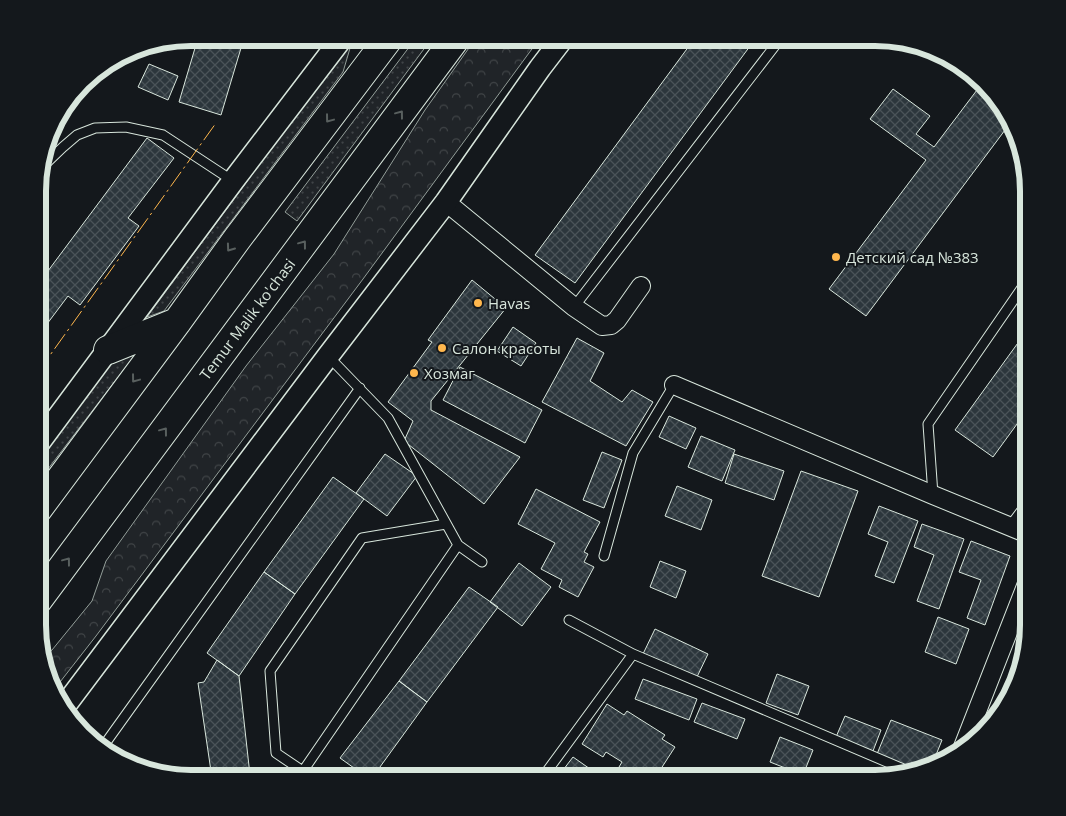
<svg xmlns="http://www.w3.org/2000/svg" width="1066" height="816" viewBox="0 0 1066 816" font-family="'Open Sans',sans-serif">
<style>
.grass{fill:url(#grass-dots);stroke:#939e99}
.forest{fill:url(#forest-crowns);stroke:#939e99}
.building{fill:url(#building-cross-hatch);stroke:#d8e6dc}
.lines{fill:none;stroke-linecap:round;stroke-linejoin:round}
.service-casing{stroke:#d8e6dc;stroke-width:11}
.minor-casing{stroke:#d8e6dc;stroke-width:20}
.tertiary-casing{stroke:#d8e6dc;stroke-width:24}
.trunk-casing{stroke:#d8e6dc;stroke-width:30}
.service{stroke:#14181c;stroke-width:9}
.minor{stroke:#14181c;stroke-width:18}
.tertiary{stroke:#14181c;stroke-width:21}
.trunk{stroke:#14181c;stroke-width:28}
.fence{stroke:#d8e6dc;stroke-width:1;stroke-dasharray:6 2.5;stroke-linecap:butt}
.power{stroke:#ffb74d;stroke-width:1;stroke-dasharray:18 4 2.5 4;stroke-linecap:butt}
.oneway{stroke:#59605f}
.poi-dot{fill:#ffb74d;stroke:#14181c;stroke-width:2}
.labels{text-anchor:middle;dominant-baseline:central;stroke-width:4;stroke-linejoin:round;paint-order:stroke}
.poi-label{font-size:15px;fill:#d8e6dc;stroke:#14181c;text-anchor:start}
.street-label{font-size:15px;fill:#d8e6dc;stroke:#14181c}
.rim{fill:none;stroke:#d8e6dc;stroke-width:6}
</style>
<defs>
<pattern id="grass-dots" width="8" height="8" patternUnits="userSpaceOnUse" patternTransform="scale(1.25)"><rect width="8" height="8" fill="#202428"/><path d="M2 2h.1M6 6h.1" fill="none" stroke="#404447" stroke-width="1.8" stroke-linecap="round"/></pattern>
<pattern id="forest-crowns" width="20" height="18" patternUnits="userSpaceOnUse" patternTransform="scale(1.25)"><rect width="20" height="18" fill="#202428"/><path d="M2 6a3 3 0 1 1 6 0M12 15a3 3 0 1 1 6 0" fill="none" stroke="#404447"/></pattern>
<pattern id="building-cross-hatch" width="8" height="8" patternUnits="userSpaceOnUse" patternTransform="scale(1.25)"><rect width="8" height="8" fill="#2c363c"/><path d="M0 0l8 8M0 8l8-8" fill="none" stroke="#4a5358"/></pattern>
</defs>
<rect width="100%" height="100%" fill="#14181c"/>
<path class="grass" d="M352,38h1l-10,34 -179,239 -17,6 163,-221z
M416,38h16l-135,183 -12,-9z
M141,347l-103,135v-21l74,-102z"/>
<path class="forest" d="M476,38h64l-177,241 -267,357 -43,55 -9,-35 8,-6 40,-49 14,-40 140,-195 88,-112 91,-144z"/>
<path class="building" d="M198,38h46l-23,77 -42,-13z
M695,38h61l-181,245 -40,-28z
M149,64l29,12 -10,24 -30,-13z
M980,86l9,7 22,29 -145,194 -37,-27 97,-129 -56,-41 23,-30 37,27 -14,18 18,13z
M147,138l27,20 -46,60 11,8 -59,79 -12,-9 -30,40 1,-53z
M472,280l34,28 -75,93v9l89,47 -36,47 -80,-63 9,-20 -25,-19 44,-60 -4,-2z
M513,327l23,16 -15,23 -24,-15z
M1028,329v80l-35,48 -38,-27z
M577,338l27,15 -14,28 32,21 10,-12 21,12 -27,44 -84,-44z
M460,367l82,43 -17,33 -82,-43z
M669,416l27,12 -10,21 -27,-12z
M701,436l34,14 -13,31 -34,-14z
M602,452l20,8 -18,48 -21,-8z
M385,454l32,22 -30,40 -31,-23z
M734,454l50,17 -10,29 -49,-17z
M801,471l57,20 -39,106 -57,-21z
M333,477l31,22 -69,95 -31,-22z
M677,486l35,14 -11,30 -36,-14z
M536,489l64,33 -16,30 4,2 -4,8 10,5 -16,30 -19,-10 3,-7 -21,-11 14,-26 -37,-19z
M879,506l39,15 -24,62 -19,-7 13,-34 -20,-8z
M922,524l42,15 -25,70 -22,-8 17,-46 -20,-8z
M971,541l39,15 -25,69 -18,-7 14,-38 -22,-8z
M660,561l26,10 -10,27 -26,-11z
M519,563l32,24 -29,39 -32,-24z
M264,572l31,22 -56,82 -32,-23z
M469,587l29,20 -71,95 -28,-21z
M938,617l31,12 -13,35 -31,-12z
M655,629l53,25 -12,25 -53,-25z
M217,660l22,16 11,99 -2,3h-36l-14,-95 6,-1z
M777,674l32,12 -11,29 -32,-12z
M643,679l54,20 -8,21 -54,-21z
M399,681l28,21 -55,76h-4l-28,-20z
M702,703l43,16 -8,20 -43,-17z
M607,704l17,11 3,-4 38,24 -3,4 13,8 -20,31h-18l-18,-11 3,-5 -16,-10 -3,5 -21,-13z
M845,716l36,14 -8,21 -37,-14z
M891,720l51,20 -10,25 -16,4 -39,-15z
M780,737l33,13 -10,25 -33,-13z
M573,757l30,21h-46z"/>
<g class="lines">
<g class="service-casing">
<path id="service" d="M39,170l24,-23 14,-12 18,-7 31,-1 37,8 70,46
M574,307l207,-269
M328,356l60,62 70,127 24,17
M933,495l-5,-71 100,-145
M1010,526l18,-24
M604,556l29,-103 41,-68
M569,620l64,34 275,117
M102,748l258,-360
M303,771l155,-226
M313,778l-37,-25 -6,-82 92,-133 84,-14
M542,778l91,-124"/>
</g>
<g class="minor-casing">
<path id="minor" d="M446,202l128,105 28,19 9,-1 6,-5 24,-34
M674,385l259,110 95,39
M963,747l65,-166"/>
</g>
<g class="tertiary-casing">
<path id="tertiary" d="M38,444l195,-263 109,-143
M64,707l264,-351 118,-154 94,-134 23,-30"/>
</g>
<g class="trunk-casing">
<path id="trunk" d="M108,350l69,-28
M38,509l139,-187 60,-83 152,-201
M38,600l418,-562"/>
</g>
<use href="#service" class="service"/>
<use href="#minor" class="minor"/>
<use href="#tertiary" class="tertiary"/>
<use href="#trunk" class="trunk"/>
<path class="fence" d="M994,721l34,-98"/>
<path class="power" d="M38,372l178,-249"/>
</g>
<defs><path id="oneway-chevron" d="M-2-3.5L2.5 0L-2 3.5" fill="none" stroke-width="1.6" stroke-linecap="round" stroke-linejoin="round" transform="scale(1.25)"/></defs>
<g class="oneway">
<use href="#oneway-chevron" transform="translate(400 114) rotate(-53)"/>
<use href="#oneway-chevron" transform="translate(329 119) rotate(127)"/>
<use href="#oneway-chevron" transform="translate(303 244) rotate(-53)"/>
<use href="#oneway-chevron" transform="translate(230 248) rotate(126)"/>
<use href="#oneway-chevron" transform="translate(135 379) rotate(127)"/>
<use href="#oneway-chevron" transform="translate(164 431) rotate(-53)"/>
<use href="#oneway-chevron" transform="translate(67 561) rotate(-53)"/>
</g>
<g class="poi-dot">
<circle cx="836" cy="257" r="5"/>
<circle cx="478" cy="303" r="5"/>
<circle cx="442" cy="348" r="5"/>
<circle cx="414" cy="373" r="5"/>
</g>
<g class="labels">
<g class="poi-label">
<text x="846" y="257">Детский сад №383</text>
<text x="488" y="303">Havas</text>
<text x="452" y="348">Салон красоты</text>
<text x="424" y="373">Хозмаг</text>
</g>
<g class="street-label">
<text transform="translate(247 319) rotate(-53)">Temur Malik ko'chasi</text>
</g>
</g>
<path d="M0 0H1066V816H0ZM191 46H875A145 145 0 0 1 1020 191V625A145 145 0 0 1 875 770H191A145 145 0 0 1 46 625V191A145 145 0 0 1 191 46Z" fill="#14181c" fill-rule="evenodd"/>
<path class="rim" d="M191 46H875A145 145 0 0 1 1020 191V625A145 145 0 0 1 875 770H191A145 145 0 0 1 46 625V191A145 145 0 0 1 191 46Z"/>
</svg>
